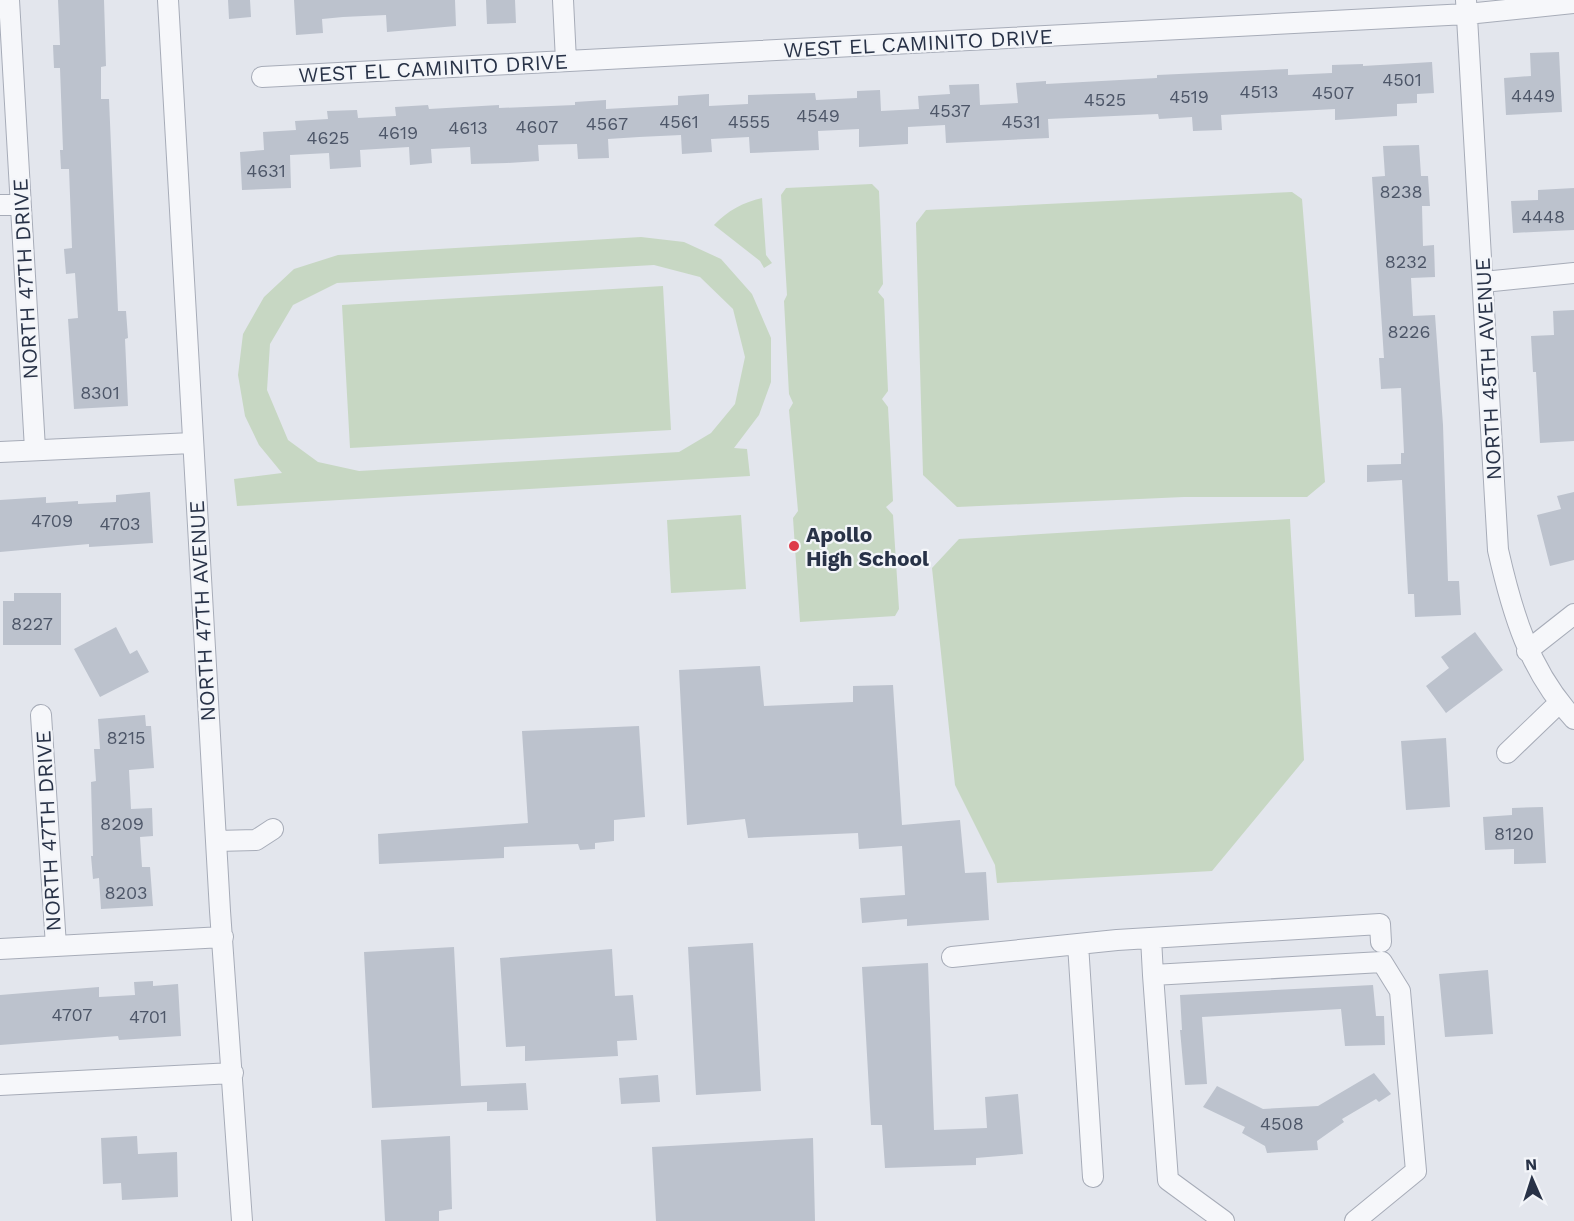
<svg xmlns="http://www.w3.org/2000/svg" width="1574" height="1221" viewBox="0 0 1574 1221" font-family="'Work Sans',sans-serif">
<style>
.green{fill:#c7d7c3;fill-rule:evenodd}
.building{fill:#bcc2cd}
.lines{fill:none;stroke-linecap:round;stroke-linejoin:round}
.minor-casing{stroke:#a7acb8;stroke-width:22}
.minor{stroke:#f6f7fa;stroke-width:20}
.poi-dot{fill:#de3b4a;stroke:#f3f5f9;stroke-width:2}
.labels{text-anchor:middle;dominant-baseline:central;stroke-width:4.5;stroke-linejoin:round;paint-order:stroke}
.number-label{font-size:18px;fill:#4d5668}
.street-label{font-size:21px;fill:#283247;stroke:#f3f5f9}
.poi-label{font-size:21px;font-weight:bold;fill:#283247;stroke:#f3f5f9;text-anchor:start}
</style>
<rect width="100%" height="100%" fill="#e3e6ed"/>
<path class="green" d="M872,184l7,7 4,93 -5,8 6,7 4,92 -6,8 6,8 5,94 -7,6 7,8 6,94 -4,7 -95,6 -7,-104 5,-7 -9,-101 4,-7 -4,-9 -5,-93 3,-6 -6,-100 5,-7z
M1292,192l10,7 23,283 -18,15h-123l-227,10 -34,-32 -7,-252 10,-13z
M762,198l4,57 6,8 -8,5 -4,-7 -46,-36c13,-14 30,-23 48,-27z
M641,237l43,5 37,17 31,35 19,44v44l-12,33 -25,33 13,1 3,27 -513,30 -3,-27 48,-6 -23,-28 -14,-29 -7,-41 5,-41 21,-37 30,-28 44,-14zM654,265l46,12 33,32 12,48 -10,47 -24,29 -32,19 -320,19 -41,-9 -30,-22 -21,-50 3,-46 23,-39 44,-22z
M663,286l8,144 -321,18 -8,-143z
M741,515l5,74 -75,4 -4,-73z
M1290,519l14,241 -92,111 -215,12 -2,-18 -40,-80 -23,-217 27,-29z"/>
<path class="building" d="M58,0h46l2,66 -5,1v32h8l9,212h8l2,27 -3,1 3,67 -54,3 -6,-90 10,-1 -3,-45 -9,1 -2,-25 8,-1 -3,-79h-8l-1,-19h3l-3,-82h-6l-1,-23h7z
M228,0h22l1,17 -22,2z
M294,0h161l1,26 -69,6 -1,-17 -43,2 -21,2 1,14 -27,2z
M486,0h29l1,23 -29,1z
M1559,52l3,60 -56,3 -2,-37 27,-2 -1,-23z
M1432,62l2,31 -17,1v9l-20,1v12l-62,4v-11l-114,6 1,15 -29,1 -1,-14 -33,2 -1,-5 -110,5 1,19 -103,5 -1,-18 -37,2v17l-49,3v-18l-41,2 1,19 -69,3 -1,-16 -38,2 1,13 -30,2 -1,-19 -42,2 -31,2 1,19 -31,1 -1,-15 -39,1 1,16 -32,2 -36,1 -1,-17 -39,2 1,14 -22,2 -1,-18 -49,3 1,17 -31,2 -1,-16 -39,2 1,33 -49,2 -2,-38 24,-2 -1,-18 33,-2 -1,-9 33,-2 -1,-8 30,-1 1,8 38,-2 -1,-9 33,-2 1,4 70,-4v3l76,-3v-3l31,-2v9l72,-4v-9l31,-2v12l39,-2v-9l67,-2 1,7 41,-2v-7l23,-1 1,21 38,-2 -1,-13 32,-2 -1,-9 30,-1 1,21 38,-2 -2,-20 30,-2v3l111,-6v-3l131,-6v6l44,-2v-8l31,-1v2z
M1419,145l2,31h7l2,30h-8l1,40 11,-1 1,32 -24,1 2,38 22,-1 8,110 5,156h11l2,34 -46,2 -1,-23h-6l-6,-114 -35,2v-17l34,-1v-11h3l-3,-65 -20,1 -2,-31h5l-12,-181 13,-1 -2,-30z
M1574,188v42l-61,3 -2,-32 27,-1v-10z
M1574,310v131l-34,2 -4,-71h-3l-2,-36 23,-1 -1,-24z
M150,492l3,51 -64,4v-3l-89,8v-52l46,-3v6l32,-2v3l38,-2v-7z
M1574,492v68l-24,6 -13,-51 24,-6 -4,-13z
M14,593h47v52h-58v-44h11z
M116,627l14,27 7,-4 12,22 -49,25 -26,-48z
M1475,632l28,38 -57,43 -20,-27 23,-18 -8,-11z
M760,666l4,40 89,-4v-16l40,-1 9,140 58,-5 5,53 21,-1 3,48 -82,6v-7l-45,4 -2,-25 45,-3 -3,-49 -43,3 -1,-16 -110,5 -3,-19 -58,6 -8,-155z
M145,715l1,11h5l3,42 -25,2 2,39 21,-1 1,28 -13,1 2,30h8l3,39 -52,3 -2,-31 -6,1 -2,-23h2l-2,-74 5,-1 -2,-32h6l-2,-30z
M639,726l6,91 -31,3v21l-19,2v6l-15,1 -2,-6 -74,3v11l-125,6 -1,-30 150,-11 -6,-92z
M1446,738l4,69 -44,3 -5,-69z
M1543,807l3,56 -32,1v-15l-29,1 -2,-33 29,-2v-7z
M753,943l8,148 -65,4 -8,-148z
M454,947l7,139 65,-3 2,27 -41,1v-9l-115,6 -8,-156z
M612,949l3,47 18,-1 4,45 -20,1 1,15 -93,5v-15l-19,1 -6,-89z
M928,963l6,167 53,-2 -2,-31 33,-3 5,60 -47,4v7l-91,3 -3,-43h-11l-9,-158z
M1488,970l5,64 -48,3 -6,-63z
M153,981v5l25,-2 3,52 -62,4 -1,-4 -118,9v-50l99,-8v10l36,-2 -1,-13z
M1373,985l3,31h8l1,29 -40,1 -4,-37 -139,8 5,67 -22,1 -5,-55h2l-2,-35z
M1374,1073l17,21 -12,8 -3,-3 -34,20 2,3 -27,19 1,9 -51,3 -2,-7 -23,-13 3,-6 -42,-20 14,-21 46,23 55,-3z
M658,1075l2,27 -39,2 -2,-26z
M137,1136l1,18 39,-2 1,45 -56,3 -1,-17 -18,1 -2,-46z
M450,1136l2,73 -13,2v10h-54l-4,-81z
M813,1138l2,83h-159l-4,-74z"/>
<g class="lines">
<g class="minor-casing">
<path id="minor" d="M9,0l26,449
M168,0l52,911 22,310
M563,0l3,61
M1466,0l32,550c14,62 31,121 76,169
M262,77l1205,-63 107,-11
M0,205h20
M1483,282l91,-9
M0,452l192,-9
M1527,651l47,-37
M41,715l15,231
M1507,753l52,-50
M216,841l40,-1 17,-11
M1151,938l2,37
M1078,944l15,233
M0,949l223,-12
M952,957l165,-17 263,-16 1,18
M0,1085l233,-12
M1224,1221l-56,-41 -15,-205 229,-13 18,29 16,180 -61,50"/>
</g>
<use href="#minor" class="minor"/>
</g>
<circle class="poi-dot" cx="794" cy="546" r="6"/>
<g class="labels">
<g class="number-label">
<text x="1402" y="79">4501</text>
<text x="1259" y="91">4513</text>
<text x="1333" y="92">4507</text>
<text x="1533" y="95">4449</text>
<text x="1189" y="96">4519</text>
<text x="1105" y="99">4525</text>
<text x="950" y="110">4537</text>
<text x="818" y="115">4549</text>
<text x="679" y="121">4561</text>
<text x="749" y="121">4555</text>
<text x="1021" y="121">4531</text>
<text x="607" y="123">4567</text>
<text x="537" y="126">4607</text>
<text x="468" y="127">4613</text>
<text x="398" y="132">4619</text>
<text x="328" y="137">4625</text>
<text x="266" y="170">4631</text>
<text x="1401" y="191">8238</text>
<text x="1543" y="216">4448</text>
<text x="1406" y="261">8232</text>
<text x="1409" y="331">8226</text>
<text x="100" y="392">8301</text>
<text x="52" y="520">4709</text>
<text x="120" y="523">4703</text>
<text x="32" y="623">8227</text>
<text x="126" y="737">8215</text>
<text x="122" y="823">8209</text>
<text x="1514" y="833">8120</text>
<text x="126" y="892">8203</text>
<text x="72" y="1014">4707</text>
<text x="148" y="1016">4701</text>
<text x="1282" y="1123">4508</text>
</g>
<g class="street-label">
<text transform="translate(918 43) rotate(-3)">WEST EL CAMINITO DRIVE</text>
<text transform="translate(433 68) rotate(-3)">WEST EL CAMINITO DRIVE</text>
<text transform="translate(25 279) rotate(-93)">NORTH 47TH DRIVE</text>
<text transform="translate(1488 369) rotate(-93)">NORTH 45TH AVENUE</text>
<text transform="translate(202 611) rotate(-93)">NORTH 47TH AVENUE</text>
<text transform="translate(48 831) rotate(-93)">NORTH 47TH DRIVE</text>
</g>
<g class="poi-label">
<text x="806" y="534">Apollo<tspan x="806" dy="24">High School</tspan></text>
</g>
</g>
<g transform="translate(1532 1179) rotate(357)" stroke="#f3f5f9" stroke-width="4.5" paint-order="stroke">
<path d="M0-4.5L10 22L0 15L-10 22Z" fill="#283247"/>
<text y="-9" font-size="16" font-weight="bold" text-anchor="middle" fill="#283247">N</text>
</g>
</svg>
